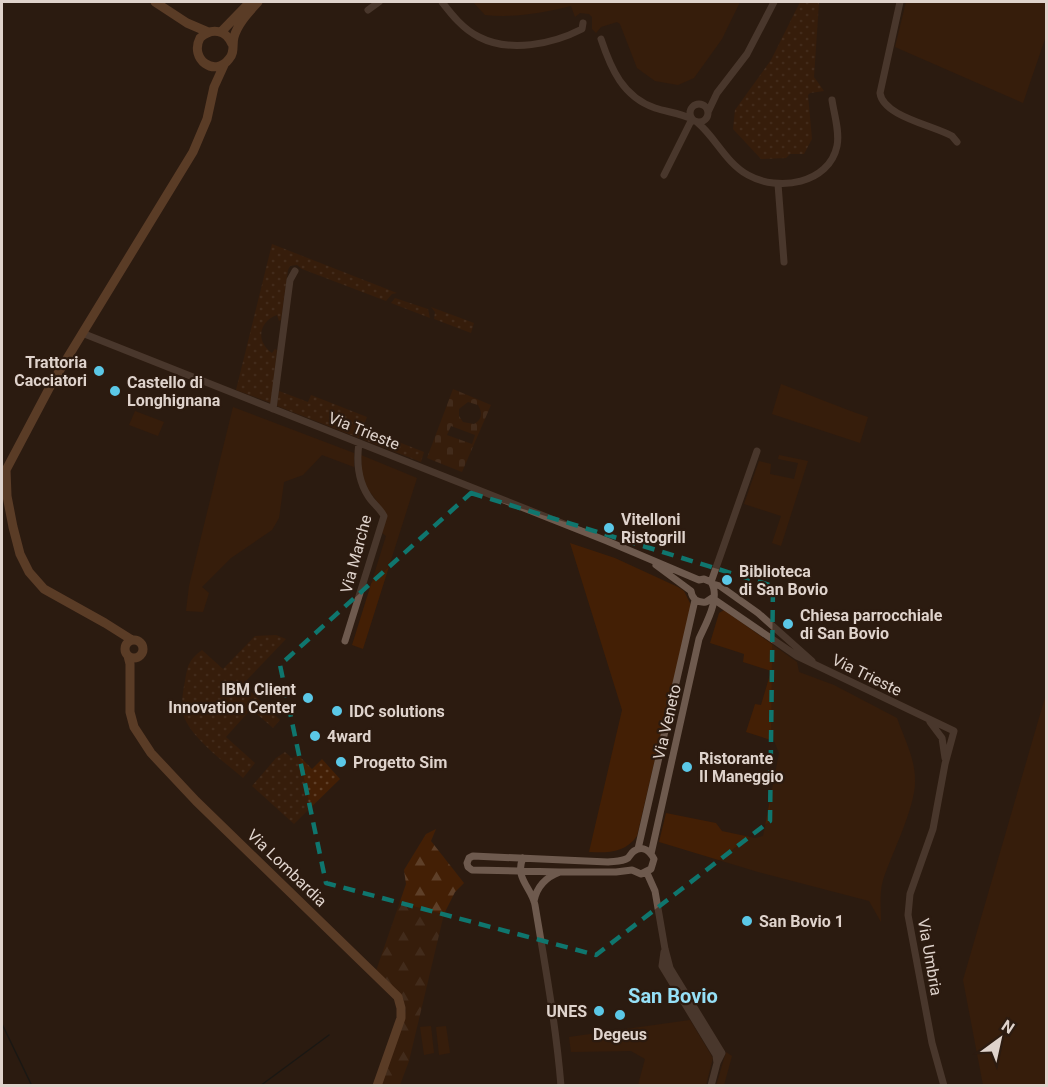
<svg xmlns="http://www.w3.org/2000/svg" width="1048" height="1087" viewBox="0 0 1048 1087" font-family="Roboto,sans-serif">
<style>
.grass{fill:url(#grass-dots)}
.forest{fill:url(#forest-firs)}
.cemetery{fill:url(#cemetery-stones);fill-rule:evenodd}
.park{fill:#431f05}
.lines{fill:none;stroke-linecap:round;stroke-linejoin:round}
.stream{stroke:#051317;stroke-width:1.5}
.street{stroke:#6e5a4e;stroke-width:7}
.secondary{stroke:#936442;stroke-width:9}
.marked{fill:none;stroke:#0f766e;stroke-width:4.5;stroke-dasharray:12 8;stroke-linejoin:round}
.poi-dot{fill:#5bc8e7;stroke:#2c1b10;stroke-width:2}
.labels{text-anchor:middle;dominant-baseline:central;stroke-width:4.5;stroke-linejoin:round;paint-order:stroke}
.poi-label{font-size:16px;font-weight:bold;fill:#dfd3cc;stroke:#2c1b10;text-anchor:start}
.street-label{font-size:16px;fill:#dfd3cc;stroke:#2c1b10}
.quarter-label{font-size:20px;font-weight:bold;fill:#96e0f7;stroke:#2c1b10}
</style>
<defs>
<pattern id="grass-dots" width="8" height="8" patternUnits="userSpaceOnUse" patternTransform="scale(1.5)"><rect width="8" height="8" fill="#431f05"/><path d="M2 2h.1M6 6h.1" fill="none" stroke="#5e3f28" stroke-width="1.8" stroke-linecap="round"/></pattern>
<pattern id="forest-firs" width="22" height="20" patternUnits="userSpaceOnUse" patternTransform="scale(1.5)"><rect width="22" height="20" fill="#431f05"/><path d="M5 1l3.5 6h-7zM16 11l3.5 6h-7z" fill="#5e3f28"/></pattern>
<pattern id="cemetery-stones" width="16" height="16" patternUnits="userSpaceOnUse" patternTransform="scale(1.5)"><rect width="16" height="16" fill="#431f05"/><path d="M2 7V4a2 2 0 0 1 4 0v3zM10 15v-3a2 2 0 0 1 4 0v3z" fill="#5e3f28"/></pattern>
</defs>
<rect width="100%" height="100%" fill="#2c1b10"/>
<path class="grass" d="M800,2h19l-5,75 10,14 -14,2 -2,2 4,44 -8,15h-14l-4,4 -25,1 -28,-30 2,-19 36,-50z
M272,244l125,49 -5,1 -6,7 -84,-32 -5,-4 -7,1 -2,4 -7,50 -2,1 -2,-6c-19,7 -21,27 -5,38l3,-4 2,1 -6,53 -35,-13z
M395,298l33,11 2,9 -39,-15z
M431,307l43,16 -3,10 -37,-14 1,-7z
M279,391l29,11 3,-7 56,22 -8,21 -82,-32z
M368,430l56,22 -3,10 -57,-22z
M276,635l10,4 -43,45 37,36 -7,8 -22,-19 -25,28 29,26 -12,15c-17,-15 -55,-42 -60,-65 -2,-9 0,-23 2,-32 3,-17 4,-21 17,-31l21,19 32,-33z
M285,752l7,6 6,-3 14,14 10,-10 18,20 -46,45 -42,-38 24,-28z"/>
<path class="forest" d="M436,829l-5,12 33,42 -9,9 -11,22 -35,147 -9,24h-19l25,-74 -3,-13 -27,-27 30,-87 -2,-14 22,-36z"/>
<path class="cemetery" d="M453,389l38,16 -29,67 -35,-14zM468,402l10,3c5,8 4,15 -4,19l-11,-2 -4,-6v-7zM451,426l24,9 -3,9 -25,-9z"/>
<path class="park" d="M473,2h267l-18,37 -28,39 -16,7 -23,-4 -18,-13 -17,-44 -3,-2 -16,5 -5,6 -4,-4v-12l-3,-3 -9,-1 -5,4 -4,-11c-30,7 -55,12 -86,9z
M906,2h140v34l-23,67 -128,-56z
M781,384c30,11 57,23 87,33l-8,26 -88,-29z
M233,407l121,46v14l-32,-12 -19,20 -19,7 -5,36 -7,12 -41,28 -29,29 7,6 -6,19 -17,-1 3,-25z
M135,411l29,11 -6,14 -29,-11z
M361,455l56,23 -54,171 -11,-4 34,-109 -4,-3 5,-18 -20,-27 -5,-15z
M779,455l29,6 -27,85 -9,-3 9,-27 -37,-12 15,-43 12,3 -1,10 24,5 4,-16 -20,-4z
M570,543l45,15 63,29 6,4 7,14 -54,231c-12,17 -29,17 -48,16l33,-142z
M724,610l73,52 2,10 35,13 63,33c7,20 18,40 18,62 1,26 -23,73 -32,100 -4,13 -2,29 -2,42l-12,-21 -111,-29 -99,-30 7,-29 50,10 6,8 33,7 8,-2 16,-83 -5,-12 -28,-9 9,-28 6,1 10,-34 -28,-9 1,-8 -34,-11 9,-30z
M1046,694v391h-63l-20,-105z
M690,1020l23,38 -7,27h-68l7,-26 -14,-8 -60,1 -2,-15z
M431,1026l3,27 -10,2 -4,-28z
M446,1026l4,27 -11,2 -3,-28z
M726,1052l6,4 -8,29 -8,1z"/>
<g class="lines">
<path class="stream" d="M2,1024l30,62
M260,1086l69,-51"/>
<path class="street" d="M442,2c10,13 21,27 37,35 31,16 74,7 103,-8l1,-6
M900,2l-20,91c3,23 52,32 72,43l5,6
M368,10l11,-8
M601,39c10,30 22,58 54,69 12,4 25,5 37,11l-28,56
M690 113a9 9 0 1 1 18 0a9 9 0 1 1-18 0Z
M708,112l9,-19 30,-39 27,-52
M697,122c19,16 29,41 51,53 30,17 81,9 89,-29 3,-14 -3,-32 -5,-46
M778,184l6,78
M82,333l525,208 92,39 5,-1 7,3c10,16 -5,41 -12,57l-48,215
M273,409l17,-129 5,-9
M656,565l35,26c1,8 7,12 15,11l6,-4
M711,582l46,-131
M713,584l7,2 38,27 54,48
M712,598l85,58 157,75 -9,33 -12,65 -23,65 -2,21 24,128 12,43
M345,641l39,-125c-3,-6 -8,-10 -13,-16 -13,-17 -15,-36 -12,-57
M930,722l12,16 3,20
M638,849l57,-249
M523,858c-9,20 9,30 12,47 10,60 21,120 26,181
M647,873l8,18 10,58 5,19 52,85 -5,10 -6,23
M534,901c3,-15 12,-24 26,-29h56l16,-2 9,4 10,-5 3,-10c-4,-8 -11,-14 -20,-8 -3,2 -4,5 -6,7 -6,4 -14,3 -20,4l-135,-6 -4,2 -2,5 1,4 4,3 88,2
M664,952l-2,14 54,89 1,8"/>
<path class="secondary" d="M155,2l32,21 21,9
M221,32l28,-29
M232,44c-6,-14 -20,-17 -32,-6 -11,21 15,40 29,21 6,-6 3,-15 5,-22 4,-14 15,-25 24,-35
M125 649a9 9 0 1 1 18 0a9 9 0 1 1-18 0Z
M132,640l-27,-17 -61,-34 -15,-17 -9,-18 -7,-27 -6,-31 -1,-26 46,-87 141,-231 14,-33 7,-32 10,-22
M128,656l2,8v48l4,15 17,26 45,48 202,196 3,11v10l-24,68"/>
</g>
<path d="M0 0H1048V1087H0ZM471,493l302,93 -3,235 -174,134 -270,-72 -46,-218z" fill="#2c1b10" fill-opacity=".55" fill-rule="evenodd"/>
<path class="marked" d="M471,493l302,93 -3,235 -174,134 -270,-72 -46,-218z"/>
<g class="poi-dot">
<circle cx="99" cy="371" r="6"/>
<circle cx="115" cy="391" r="6"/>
<circle cx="609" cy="528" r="6"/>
<circle cx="727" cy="580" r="6"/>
<circle cx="788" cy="624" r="6"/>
<circle cx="308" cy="698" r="6"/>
<circle cx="337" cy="711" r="6"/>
<circle cx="315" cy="736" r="6"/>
<circle cx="341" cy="762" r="6"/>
<circle cx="687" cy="767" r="6"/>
<circle cx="747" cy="921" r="6"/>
<circle cx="599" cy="1011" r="6"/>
<circle cx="620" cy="1015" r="6"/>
</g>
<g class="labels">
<g class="poi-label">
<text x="87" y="362" text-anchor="end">Trattoria<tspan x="87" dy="18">Cacciatori</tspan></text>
<text x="127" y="382">Castello di<tspan x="127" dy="18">Longhignana</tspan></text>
<text x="621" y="519">Vitelloni<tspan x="621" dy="18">Ristogrill</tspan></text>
<text x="739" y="571">Biblioteca<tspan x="739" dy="18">di San Bovio</tspan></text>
<text x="800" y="615">Chiesa parrocchiale<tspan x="800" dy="18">di San Bovio</tspan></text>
<text x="296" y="689" text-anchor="end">IBM Client<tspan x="296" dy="18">Innovation Center</tspan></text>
<text x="349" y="711">IDC solutions</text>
<text x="327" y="736">4ward</text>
<text x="699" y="758">Ristorante<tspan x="699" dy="18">Il Maneggio</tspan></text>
<text x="353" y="762">Progetto Sim</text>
<text x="759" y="921">San Bovio 1</text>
<text x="587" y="1011" text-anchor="end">UNES</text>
<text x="620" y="1034" text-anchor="middle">Degeus</text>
</g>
<g class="street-label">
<text transform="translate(364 431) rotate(22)">Via Trieste</text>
<text transform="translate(356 554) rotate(-75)">Via Marche</text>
<text transform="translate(867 675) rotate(26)">Via Trieste</text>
<text transform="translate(667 722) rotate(-77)">Via Veneto</text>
<text transform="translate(287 868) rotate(44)">Via Lombardia</text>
<text transform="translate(930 957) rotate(80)">Via Umbria</text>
</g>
<g class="quarter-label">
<text x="673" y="996">San Bovio</text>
</g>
</g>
<rect width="1048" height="1087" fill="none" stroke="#dfd3cc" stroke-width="6"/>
<g transform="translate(1000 1039) rotate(33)" stroke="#2c1b10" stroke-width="4.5" paint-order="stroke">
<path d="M0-4.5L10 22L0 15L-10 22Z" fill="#dfd3cc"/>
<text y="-9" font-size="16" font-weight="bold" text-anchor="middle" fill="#dfd3cc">N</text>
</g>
</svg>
